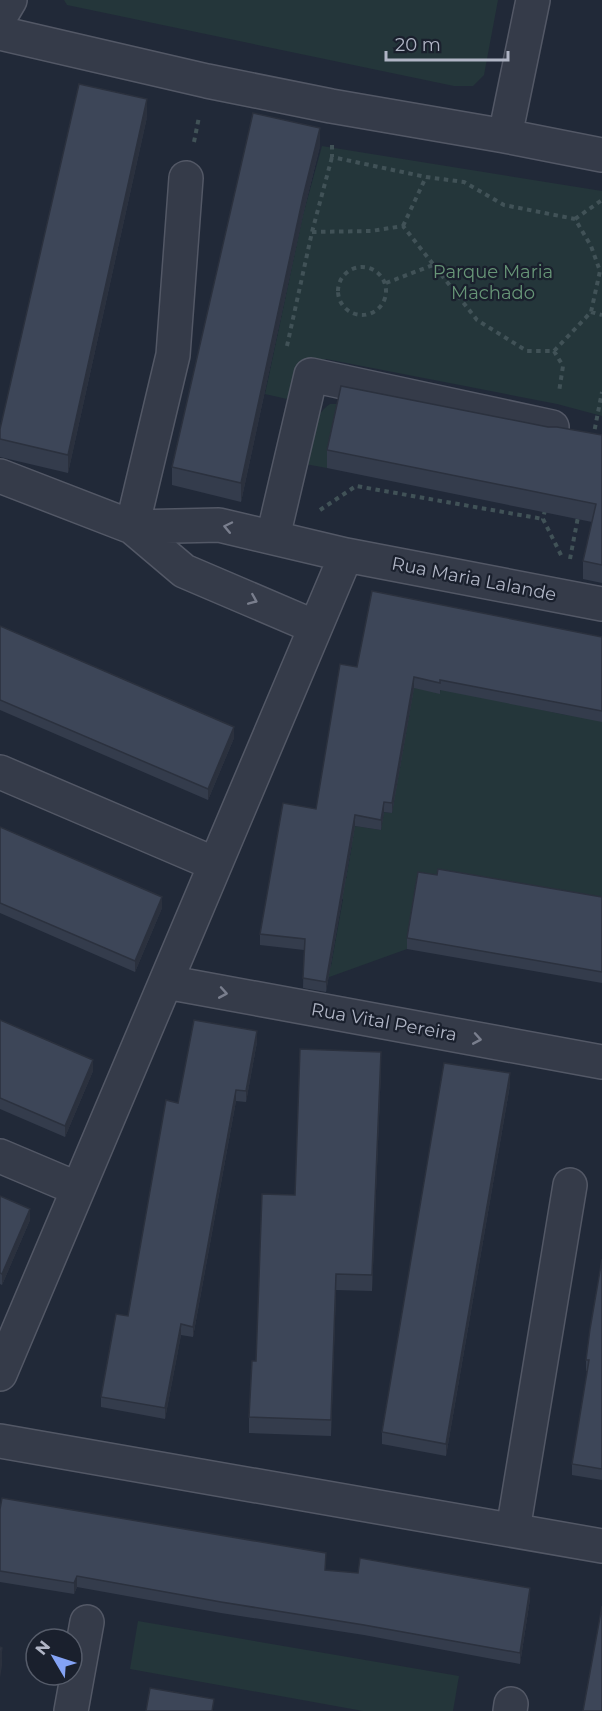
<svg xmlns="http://www.w3.org/2000/svg" width="602" height="1711" viewBox="0 0 602 1711" font-family="Montserrat,sans-serif">
<style>
.green{fill:#24363a}
.lines{fill:none;stroke-linecap:round;stroke-linejoin:round}
.minor-casing{stroke:#535866;stroke-width:36}
.path{stroke:#415257;stroke-width:4;stroke-dasharray:4.5 4.5;stroke-linecap:butt}
.minor{stroke:#353b49;stroke-width:33}
.wall{fill:#343c4c}
.shaded-wall{fill:#2b313e}
.building{fill:#3d4658;stroke:#2b313e;stroke-width:1.5}
.oneway{stroke:#797e8d}
.labels{text-anchor:middle;dominant-baseline:central;stroke-width:4.5;stroke-linejoin:round;paint-order:stroke}
.park-label{font-size:18px;fill:#679577;stroke:#1a202d}
.street-label{font-size:18px;fill:#b0b5c5;stroke:#1a202d}
</style>
<rect width="100%" height="100%" fill="#212938"/>
<path class="green" d="M64,0h434l-14,75 -11,11h-19l-387,-81z
M322,146l280,45v225l-45,-12 -231,-45 -21,9 -18,31 -22,-5 38,-179z
M330,404h11l-14,64 -22,-4c5,-20 6,-48 25,-60z
M441,684l92,24 33,7 36,1v192l-183,-26 -12,67 -86,31 10,-14 12,-67 -7,-2 3,-19 7,1 6,-34 -4,-20 33,5 3,-18 8,1 14,-127 34,7z
M138,1621l321,55 -6,35h-90l-233,-42z"/>
<g class="lines">
<g class="minor-casing">
<path id="minor" d="M0,17l10,-17
M0,33l207,48 124,25 174,30 97,19
M505,136l28,-136
M0,476l132,51 52,44 131,56
M132,527l87,-2 127,30 256,49
M132,527l41,-172 13,-177
M273,537l38,-162 241,52
M0,772l215,92
M166,982l436,80
M0,1156l78,33
M0,1374l346,-819
M0,1441l602,105
M513,1530l57,-345
M71,1711l16,-89
M510,1711l1,-7"/>
</g>
<path class="path" d="M194,142l5,-25
M575,219l27,-19
M403,226l23,-49
M312,232l59,-1 32,-5 74,94 50,31h27l37,-39 9,-41 -9,-25 -16,-27 -71,-14 -40,-23 -38,-5 -94,-20v-12
M338 291a24 24 0 1 1 48 0a24 24 0 1 1-48 0Z
M386,283l47,-18
M591,312l11,3
M287,346l25,-114 20,-75
M554,351l9,15 -4,26
M593,438l9,-46
M320,510l36,-24 187,33
M545,510l-2,9 19,38
M570,559l8,-42"/>
<use href="#minor" class="minor"/>
</g>
<path class="wall" d="M147,117l-79,356 -68,-16v-28z
M320,146l-17,69 -62,287 -69,-17v-18z
M548,427l54,8v148l-19,-4v-18l9,-39 -265,-54v-18z
M0,626l234,112 -26,62 -208,-90z
M602,637v85l-162,-32v4l-26,-6 -22,125 -8,-1 -3,18 -26,-4 -29,166 -23,-4 1,-38 -44,-5v-11l56,-125 41,-142z
M0,827l162,81 -27,64 -135,-59z
M437,875l165,22v86l-195,-34v-11z
M0,1020l93,51 -28,66 -65,-28z
M257,1042l-11,60 -10,-1 -43,236 -12,-2 -16,84 -64,-12v-10l27,-81 50,-213z
M381,1068l-9,223 -36,-1 -5,146 -82,-3v-16l7,-56 39,-166z
M510,1085l-64,371 -64,-12v-12z
M0,1196l30,24 -28,65 -2,-1z
M602,1259v221l-30,-5v-11l15,-93h-1v-11z
M0,1509l326,61 204,29 -10,65 -156,-29 -143,-22 -144,-26 -3,7 -74,-12z"/>
<path class="shaded-wall" d="M147,99v18l-79,356v-18z
M320,128v18l-17,69 -62,287v-19l62,-286z
M414,677v11l-22,125v-10z
M234,727v11l-26,62v-11z
M384,802v10l-3,18v-10z
M355,815v11l-29,166v-10z
M162,897v11l-27,64v-11z
M257,1031v11l-11,60v-11z
M381,1052v16l-9,223v-16z
M93,1060v11l-28,66v-11z
M510,1073v12l-64,371v-12z
M236,1090v11l-43,236v-10z
M30,1209v11l-28,65v-11z
M336,1274v16l-5,146v-16z
M181,1324v11l-16,84v-11z
M77,1576v11l-3,7v-11z
M530,1588v11l-10,65v-11z
M2,1648v18l-2,12v-18z"/>
<path class="building" d="M79,84l68,15 -79,356 -68,-16v-10z
M253,113l67,15 -17,69 -62,286 -69,-16z
M341,386l207,41h9l45,8v130l-19,-4 13,-57 -269,-54z
M372,591l230,46v74l-162,-31v3l-26,-6 -22,126 -8,-1 -3,18 -26,-5 -29,167 -23,-4 2,-39 -45,-5 23,-131 33,6 24,-145 17,3z
M0,626l234,101 -26,62 -208,-89z
M0,827l162,70 -27,64 -135,-58z
M438,869l164,28v75l-195,-34 11,-66 19,3z
M0,1020l93,40 -28,66 -65,-28z
M194,1020l63,11 -11,60 -10,-1 -43,237 -12,-3 -16,84 -64,-11 15,-83 12,2 38,-216 12,3z
M300,1049l81,3 -9,223 -36,-1 -5,146 -82,-3 3,-56h4l6,-167 33,1z
M444,1063l66,10 -64,371 -64,-12z
M0,1196l30,13 -28,65 -2,-1z
M602,1259v210l-30,-5 17,-104h-3l4,-31z
M2,1498l324,55 -1,17 33,3 2,-15 170,30 -10,65 -156,-28 -143,-23 -144,-26 -3,7 -74,-12v-62z
M602,1606v105h-19z
M0,1647l2,1 -2,12z
M150,1688l64,11 -2,12h-66z"/>
<defs><path id="oneway-chevron" d="M-2-3.5L2.5 0L-2 3.5" fill="none" stroke-width="1.6" stroke-linecap="round" stroke-linejoin="round" transform="scale(1.5)"/></defs>
<g class="oneway">
<use href="#oneway-chevron" transform="translate(228 527) rotate(-168)"/>
<use href="#oneway-chevron" transform="translate(253 600) rotate(23)"/>
<use href="#oneway-chevron" transform="translate(223 993) rotate(10)"/>
<use href="#oneway-chevron" transform="translate(477 1039) rotate(10)"/>
</g>
<g class="labels">
<g class="park-label">
<text x="493" y="272">Parque Maria<tspan x="493" dy="21">Machado</tspan></text>
</g>
<g class="street-label">
<text transform="translate(474 579) rotate(11)">Rua Maria Lalande</text>
<text transform="translate(384 1022) rotate(10)">Rua Vital Pereira</text>
</g>
</g>
<g transform="translate(54 1657) rotate(309)"><circle r="28" fill="#1a202d" stroke="#565c6a" stroke-width="1.5"/>
<path d="M0-4.5L10 22L0 15L-10 22Z" fill="#84a3f5"/>
<text y="-9" font-size="16" font-weight="bold" text-anchor="middle" fill="#b0b5c5">N</text>
</g>
<path d="M386 51v9h122v-9" fill="none" stroke="#b0b5c5" stroke-width="3"/>
<text x="395" y="51" font-size="18" fill="#b0b5c5" stroke="#1a202d" stroke-width="4.5" paint-order="stroke">20 m</text>
</svg>
